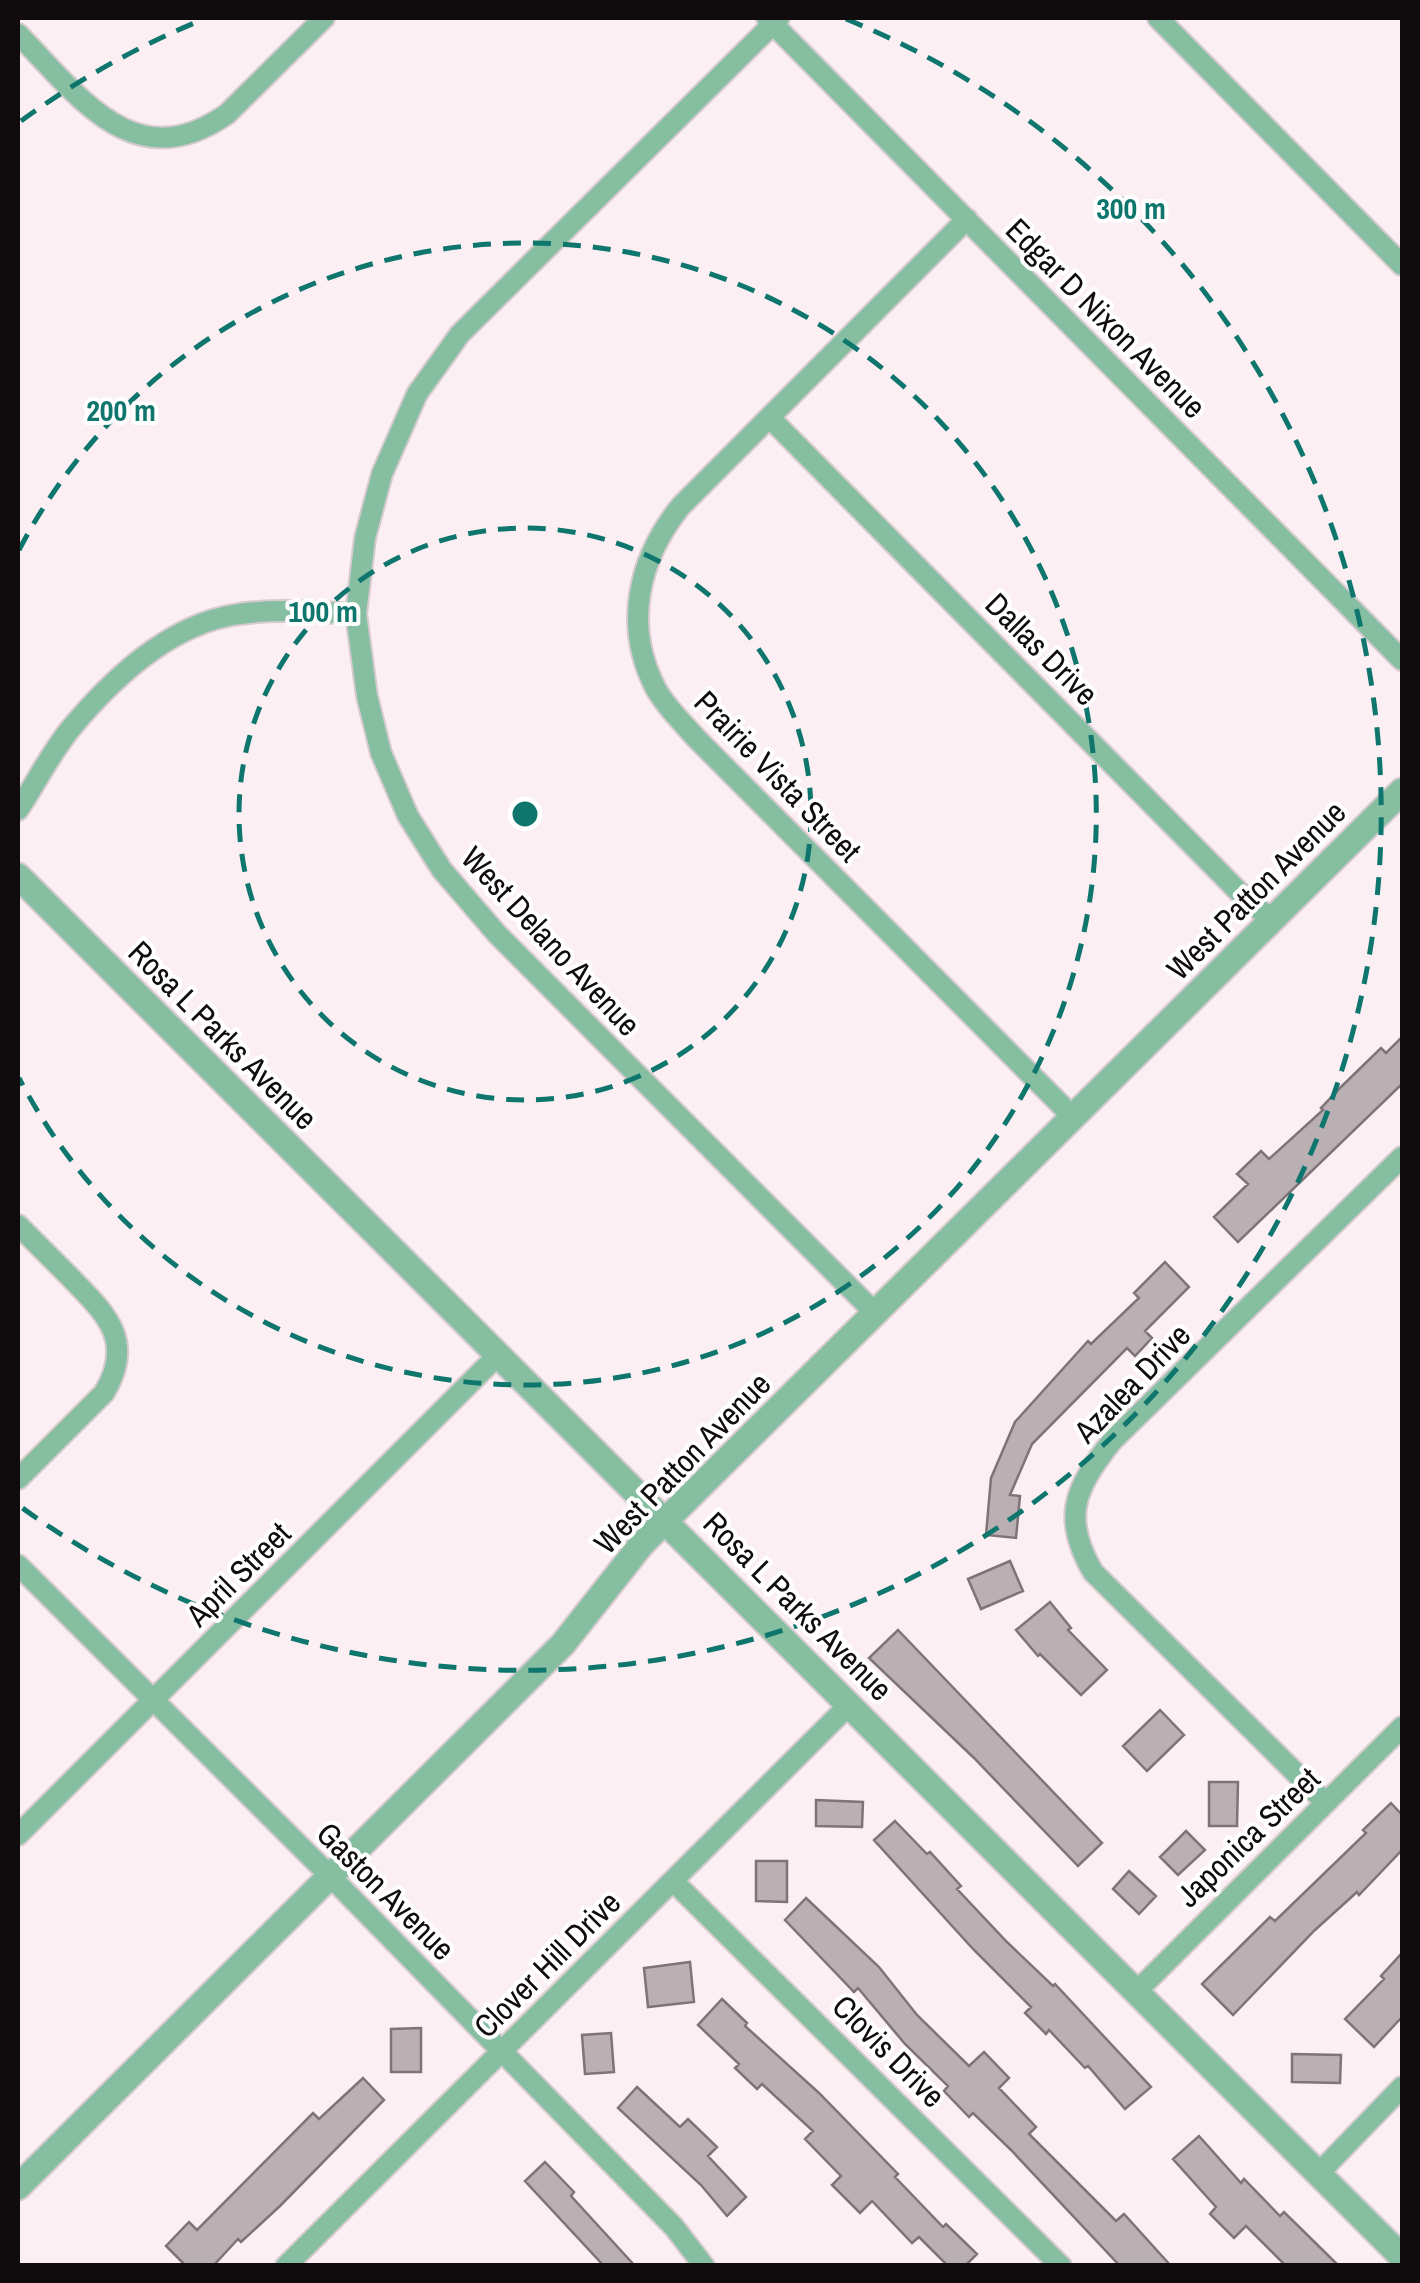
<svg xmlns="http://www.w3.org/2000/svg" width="1420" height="2283" viewBox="0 0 1420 2283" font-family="'Archivo Narrow',sans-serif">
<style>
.building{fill:#baafb3;stroke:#7e7477;stroke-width:2.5}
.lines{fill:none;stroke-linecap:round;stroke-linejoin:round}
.minor-casing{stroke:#d5cbce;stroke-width:24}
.tertiary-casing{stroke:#d5cbce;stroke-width:29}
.minor{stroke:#86bea1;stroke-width:20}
.tertiary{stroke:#86bea1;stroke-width:25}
.ring{fill:none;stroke:#0f766e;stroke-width:5;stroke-dasharray:18 12}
.labels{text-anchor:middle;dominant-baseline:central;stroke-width:8;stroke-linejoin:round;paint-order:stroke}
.street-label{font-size:32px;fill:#100c0d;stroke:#fff}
.centre{fill:#0f766e;stroke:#fff;stroke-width:5}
.ring-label{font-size:30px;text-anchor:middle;font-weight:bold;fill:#0f766e;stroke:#fff;stroke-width:8;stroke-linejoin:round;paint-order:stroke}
</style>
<rect width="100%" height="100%" fill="#fbeff3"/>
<path class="building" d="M1402,1037v47l-164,158 -24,-25 34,-33 -11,-10 24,-23 8,8 54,-49 -2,-2 21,-22 39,-38 5,5z
M1165,1262l24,25 -44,44 7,7 -17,18 -8,-8 -95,96 -22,51 10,1 -4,42 -30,-3 5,-57 24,-56 73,-81 3,3 48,-46 -5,-5z
M1010,1561l13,30 -42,18 -13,-30z
M1050,1602l21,26 -3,2 39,40 -26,25 -41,-41 -2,2 -22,-26z
M898,1630l204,213 -24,23 -104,-108 -105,-100z
M1160,1710l24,25 -37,36 -24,-25z
M1209,1782h29l-1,44h-28z
M816,1800l47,2 -1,25 -46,-1z
M1391,1803l11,12v35l-43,45 -2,-3 -42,38 -82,85 -31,-31 68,-67 5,4 91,-88 -3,-3z
M895,1821l32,33 3,-2 31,34 -4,3 50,53 46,44 2,-2 96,103 -26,22 -37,-43 -3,2 -36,-38 -3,4 -21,-21 6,-6 -58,-58 -99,-109z
M1186,1831l19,19 -27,25 -18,-18z
M756,1861h31v41l-31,-1z
M1129,1871l27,25 -17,18 -26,-25z
M806,1898l73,69 38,48 52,51 15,-14 25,26 -10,10 37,39 -7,7 87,87 8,-7 47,52h-51l-109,-116 -38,-37 -4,4 -25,-26 4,-5 -43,-42 -47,-56 -4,4 -69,-72z
M1402,1953v64l-28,30 -29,-28 39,-40 -3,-3z
M690,1962l4,40 -46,5 -4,-39z
M722,1999l25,24 -2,3 74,67 79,81 -3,3 48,50 3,-3 31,30 -12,12h-17l-29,-29 -7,6 -40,-42 -12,12 -28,-28 9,-9 -36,-37 8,-8 -51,-47 -5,5 -22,-21 4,-4 -41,-39z
M421,2028v44h-30v-43z
M611,2033l3,39 -29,2 -3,-39z
M1292,2054l49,1 -1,28 -48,-1z
M363,2078l21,22 -104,106 -39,36 -3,-3 -25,27h-27l-20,-20 23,-24 8,8 116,-117 6,6z
M637,2087l43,40 8,-8 29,28 -9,9 38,41 -19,19 -26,-31 -83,-77z
M1199,2136l42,47 3,-4 36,37 4,-4 55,54h-53l-40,-40 -12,12 -24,-24 6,-7 -43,-48z
M545,2162l29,30 -3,4 64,70h-31l-79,-85z"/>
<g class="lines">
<g class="minor-casing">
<path id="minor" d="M767,18l635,642
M779,18l-319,316 -43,60 -35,80 -17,64 -9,76 11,82 14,57 27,63 34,54 55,64 378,379
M1158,18l244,247
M18,34c61,62 116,145 209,80l97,-96
M967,219l-286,287c-43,53 -58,120 -25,183 10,18 26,33 40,49l377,379
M770,418l473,478 29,24
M18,810c18,-27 33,-58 54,-83 41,-49 96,-101 161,-112 39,-7 83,-3 123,-1
M18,1225c17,17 34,34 51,51 36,37 67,64 35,117l-86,86
M18,1565l312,311 344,351 30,39
M1326,1803l-233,-231c-32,-55 -18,-84 19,-131l290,-284
M18,1835l481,-481
M673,1881l388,385
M1137,1991l265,-264
M1319,2173l83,-86
M286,2266l564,-562"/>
</g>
<g class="tertiary-casing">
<path id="tertiary" d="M18,876l1384,1381
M18,2187l545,-543 78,-99 25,-25 736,-729"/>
</g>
<use href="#minor" class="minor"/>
<use href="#tertiary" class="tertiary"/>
</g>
<g class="ring">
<circle cx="525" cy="814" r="286"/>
<path d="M19 550A571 571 0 1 1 19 1078"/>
<path d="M21 121A857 857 0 0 1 204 19M846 19A857 857 0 1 1 21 1507"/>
</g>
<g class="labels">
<g class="street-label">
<text transform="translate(1106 318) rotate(45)">Edgar D Nixon Avenue</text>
<text transform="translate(1042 649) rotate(45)">Dallas Drive</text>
<text transform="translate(778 776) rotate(46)">Prairie Vista Street</text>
<text transform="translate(1256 890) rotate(-45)">West Patton Avenue</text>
<text transform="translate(551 941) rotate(47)">West Delano Avenue</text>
<text transform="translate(223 1035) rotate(45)">Rosa L Parks Avenue</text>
<text transform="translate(1132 1383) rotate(-46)">Azalea Drive</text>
<text transform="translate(682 1463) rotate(-46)">West Patton Avenue</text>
<text transform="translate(238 1574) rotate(-45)">April Street</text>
<text transform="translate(798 1606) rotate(45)">Rosa L Parks Avenue</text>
<text transform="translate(1248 1837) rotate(-44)">Japonica Street</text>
<text transform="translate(386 1891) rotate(45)">Gaston Avenue</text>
<text transform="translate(547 1964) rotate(-45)">Clover Hill Drive</text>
<text transform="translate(889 2051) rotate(45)">Clovis Drive</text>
</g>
</g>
<circle cx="525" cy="814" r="15" class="centre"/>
<g class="ring-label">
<text x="1131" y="219">300 m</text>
<text x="121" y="421">200 m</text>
<text x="323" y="622">100 m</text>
</g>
<rect width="1420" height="2283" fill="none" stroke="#100c0d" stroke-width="40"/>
</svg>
